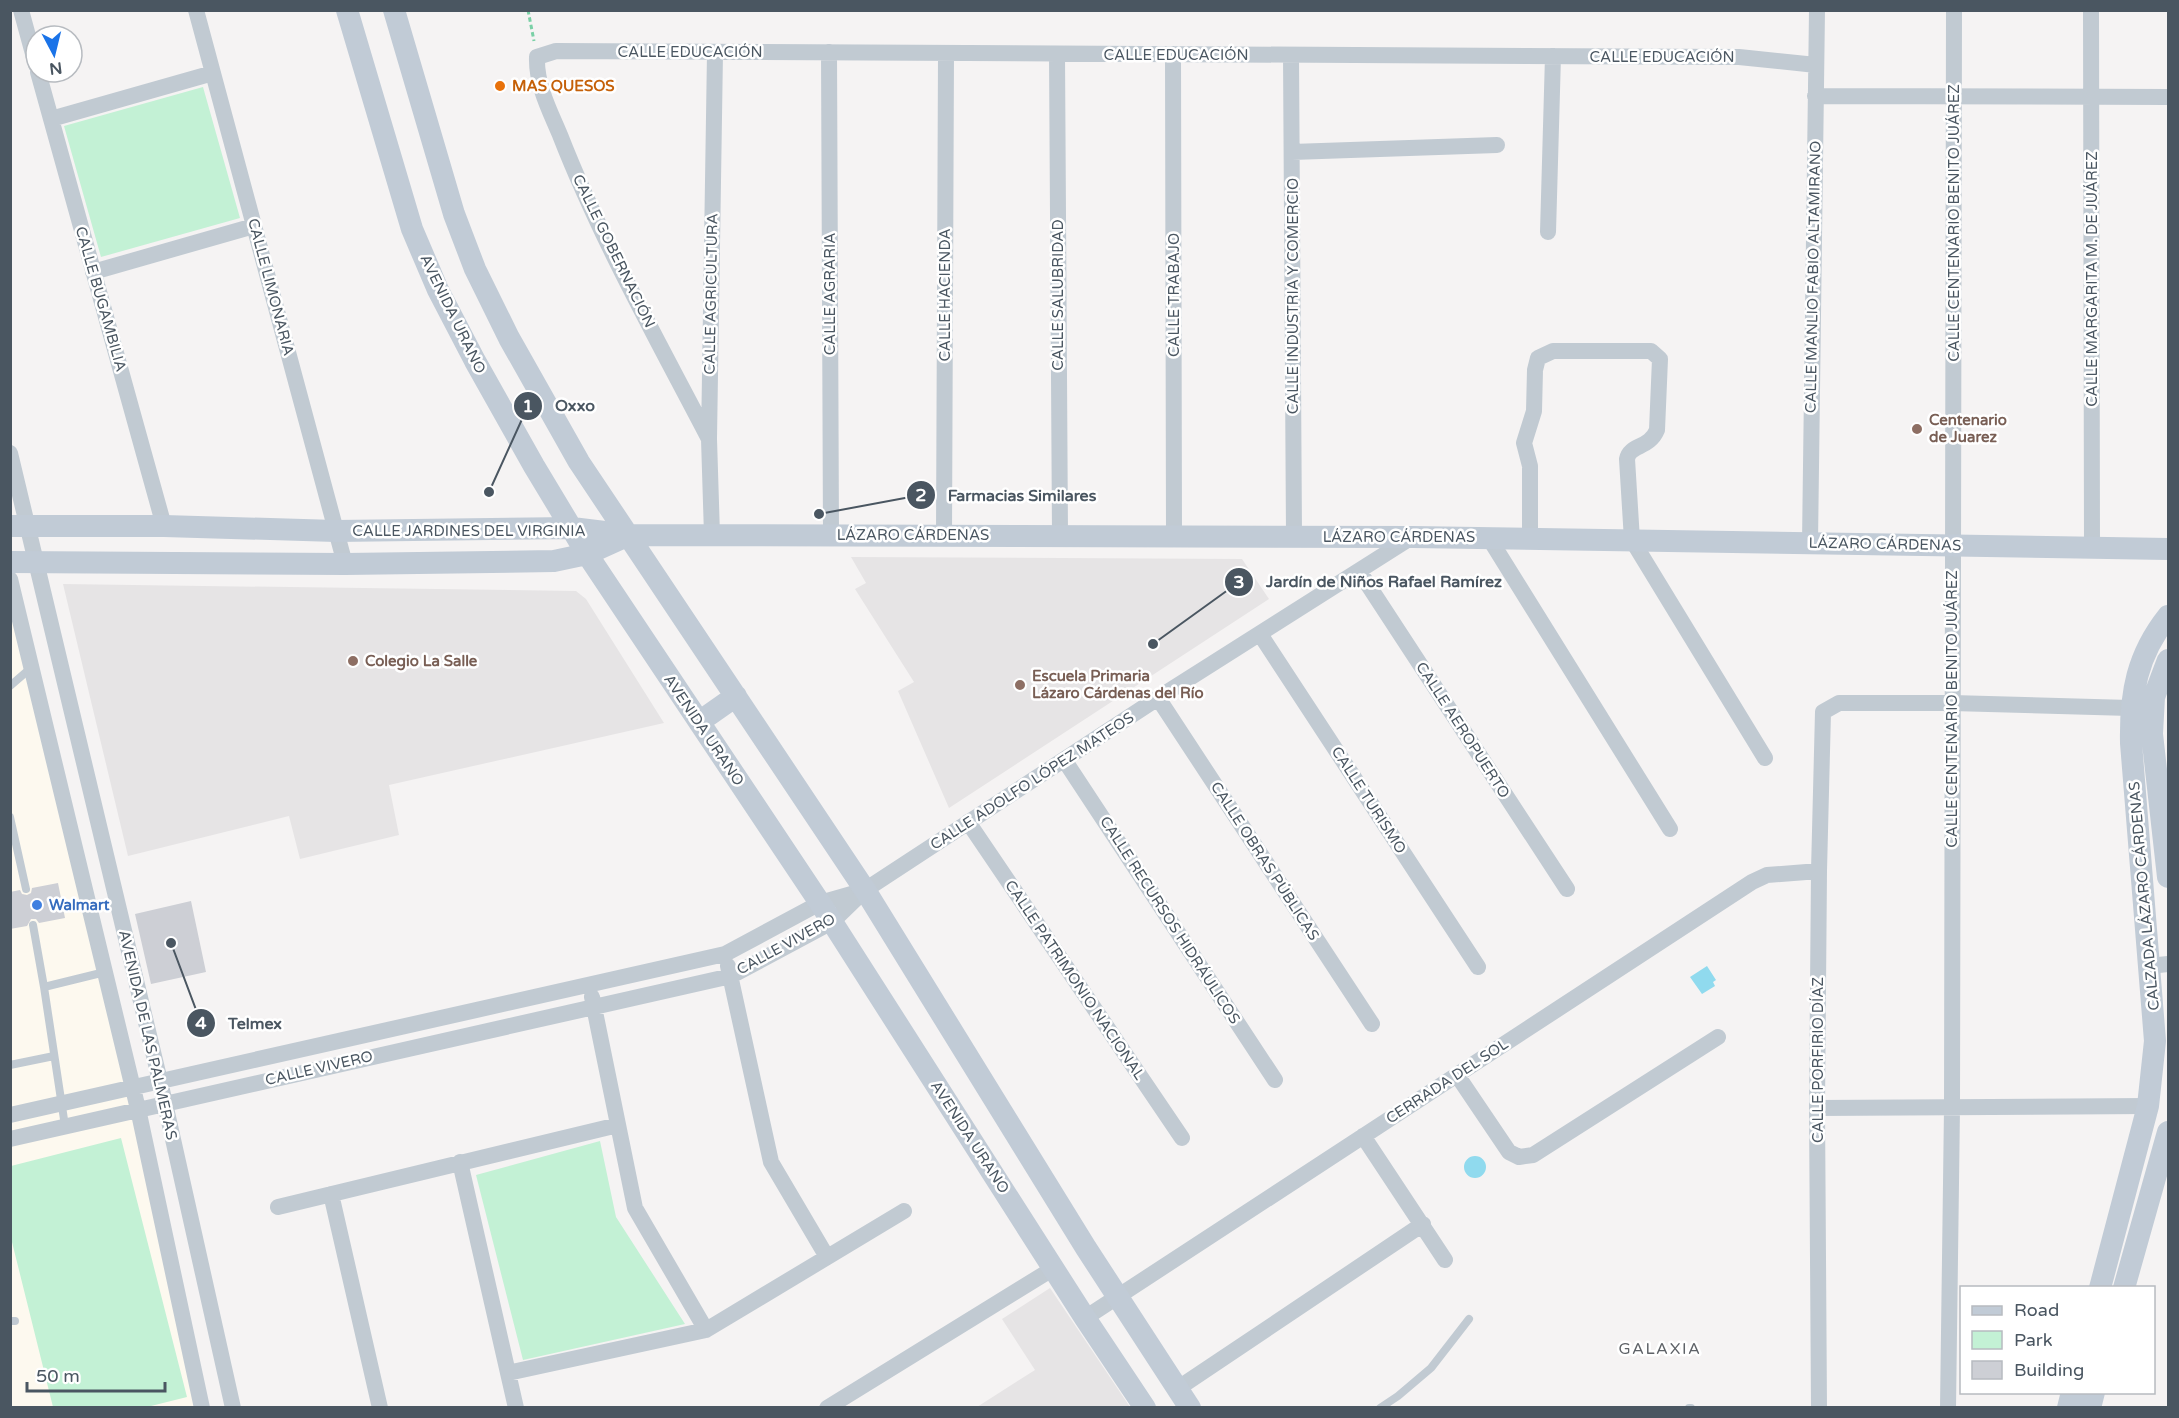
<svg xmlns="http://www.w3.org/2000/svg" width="2179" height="1418" viewBox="0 0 2179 1418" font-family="'Varela Round',sans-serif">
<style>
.commercial{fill:#fdf9ef}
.education{fill:#e6e4e5}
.green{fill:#c3f1d5}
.water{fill:#90daee}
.building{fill:#cdcfd5}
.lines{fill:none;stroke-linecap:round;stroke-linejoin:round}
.path{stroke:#7ad0a6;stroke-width:3;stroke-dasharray:4.5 3;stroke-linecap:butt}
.lane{stroke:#c1cad2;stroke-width:8}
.street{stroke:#c1cad2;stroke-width:16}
.secondary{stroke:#c1cbd6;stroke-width:22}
.food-dot{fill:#e8710a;stroke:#fff;stroke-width:2}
.education-dot{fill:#8d6e63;stroke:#fff;stroke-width:2}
.shop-dot{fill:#3f7fe0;stroke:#fff;stroke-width:2}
.labels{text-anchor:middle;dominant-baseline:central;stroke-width:5;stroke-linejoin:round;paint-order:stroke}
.street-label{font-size:15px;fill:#4a5661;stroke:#fff}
.food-label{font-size:15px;font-weight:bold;fill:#c56008;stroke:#fff;text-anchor:start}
.education-label{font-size:15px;font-weight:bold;fill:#785e54;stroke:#fff;text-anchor:start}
.shop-label{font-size:15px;font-weight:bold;fill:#366cbe;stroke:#fff;text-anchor:start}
.neighbourhood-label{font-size:16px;letter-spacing:1.5px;fill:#5f6368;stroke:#fff}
.leader{fill:none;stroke:#4a5661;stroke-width:2}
.callout-dot{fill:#4a5661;stroke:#fff;stroke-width:2}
.mark-label{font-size:18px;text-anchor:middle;font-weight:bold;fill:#fff}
.callout-label{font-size:16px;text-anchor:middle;font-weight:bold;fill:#4a5661;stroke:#fff;stroke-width:5;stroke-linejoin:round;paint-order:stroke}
</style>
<rect width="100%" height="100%" fill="#f5f3f3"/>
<path class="commercial" d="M10,594l191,813h-190z"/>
<path class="education" d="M851,557l391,2 27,40 -320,209 -51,-117 16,-9 -59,-93 11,-6z
M63,584l513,7 10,8 78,124 -275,62 10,50 -99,24 -11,-43 -161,40z
M1050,1288l80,119h-153l58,-37 -33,-51z"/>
<path class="green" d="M203,87l37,131 -139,39 -37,-131z
M121,1138l66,259 -40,10h-94l-42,-169v-72z
M600,1141l16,76 69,107 -162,36 -47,-185z"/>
<path class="water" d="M1707,966l9,14 -3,2 2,4 -13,8 -12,-17z
M1464 1167a11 11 0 1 1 22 0a11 11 0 1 1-22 0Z"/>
<path class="building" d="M58,883l7,35 -26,5 -3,-4h-5l-4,7 -17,3v-37l10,-2 2,4 5,1 4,-2 1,-5z
M191,901l15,71 -55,12 -16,-70z"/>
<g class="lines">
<path class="path" d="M528,10l6,31"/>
<path class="lane" d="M10,686l22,-19
M10,817l16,72
M33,925l11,62 61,-15
M44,987l21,139
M10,1065l44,-9
M10,1321h5
M1380,1408l18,-12 33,-28 38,-49
M1689,1408h2"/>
<path class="street" d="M21,10l15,55
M196,10l149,554
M2091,10l1,537
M829,52l2,483
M1173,54l1,482
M1057,55l3,481
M1291,55l3,481
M38,72l126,454
M1815,96l353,1
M51,119l162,-46
M1292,152l205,-7
M1548,232l5,-176
M93,272l161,-46
M709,439c-52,-100 -108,-199 -149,-304 -10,-24 -24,-50 -23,-78l19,-6 1183,6 77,8
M10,453l150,628 73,327
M712,535l-3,-96 6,-386
M944,536l2,-482
M1489,538l181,291
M1530,538v-72l-6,-23 10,-32 1,-41 3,-12 15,-7h98l9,8 -3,71c-8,19 -27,14 -30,29l5,81 133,218
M1810,543l7,-533
M1359,571l208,318
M10,579l128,530 64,299
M1260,634l218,333
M1158,698l214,326
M1065,761l210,319
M968,822l214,316
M728,966l43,196 56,95
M2149,966l19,-2
M592,997l43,211 71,122
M1457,1075l52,77 10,5 14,-2 185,-118
M1817,1108l331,-2
M10,1115l715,-161 95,-51 42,-12
M1363,1136l82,124
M10,1139l721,-163 101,-54 33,-32 293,-192 254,-161
M460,1162l56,246
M331,1194l49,214
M278,1207l340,-82
M1085,1318l667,-436 15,-7 52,-4
M508,1373l198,-43 198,-119
M1177,1389l246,-165
M827,1408l227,-140
M1819,1408l-2,-300 2,-237 4,-159 16,-9h113l178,5
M1948,1408l4,-300 2,-1098"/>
<path class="secondary" d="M347,10l65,219 26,61 37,71 59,105 53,88 233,349 265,415 60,90
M394,10l60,204 21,55 34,69 70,124 286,428 221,358 104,160
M10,526h154l172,5 236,-3 57,7 784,2 755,12
M10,562l335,2 209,-3 33,-7 42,-19
M2168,660l-14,37 -2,37 16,143
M699,722l37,-26
M2100,1288l48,-182 7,-65 -24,-298c-1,-50 6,-88 37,-127
M2124,1288l44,-156
M2068,1408l4,-16
M2090,1408l4,-16"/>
</g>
<circle class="food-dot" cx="500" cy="86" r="6"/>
<g class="education-dot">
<circle cx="1917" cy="429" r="6"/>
<circle cx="353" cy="661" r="6"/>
<circle cx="1020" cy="685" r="6"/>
</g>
<circle class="shop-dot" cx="37" cy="905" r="6"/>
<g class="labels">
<g class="street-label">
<text x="690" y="52">CALLE EDUCACIÓN</text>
<text x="1176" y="55">CALLE EDUCACIÓN</text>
<text x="1662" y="57">CALLE EDUCACIÓN</text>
<text transform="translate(1954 223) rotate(-90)">CALLE CENTENARIO BENITO JUÁREZ</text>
<text transform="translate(614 251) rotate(64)">CALLE GOBERNACIÓN</text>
<text transform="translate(1813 277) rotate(-89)">CALLE MANLIO FABIO ALTAMIRANO</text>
<text transform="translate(2092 279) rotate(-90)">CALLE MARGARITA M. DE JUÁREZ</text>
<text transform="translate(271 287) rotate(75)">CALLE LIMONARIA</text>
<text transform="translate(711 294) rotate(-89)">CALLE AGRICULTURA</text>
<text transform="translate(830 294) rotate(-90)">CALLE AGRARIA</text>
<text transform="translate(945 295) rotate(-90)">CALLE HACIENDA</text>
<text transform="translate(1058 295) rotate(-90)">CALLE SALUBRIDAD</text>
<text transform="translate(1174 295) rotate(-90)">CALLE TRABAJO</text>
<text transform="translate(1293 296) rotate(-90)">CALLE INDUSTRIA Y COMERCIO</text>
<text transform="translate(101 299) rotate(74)">CALLE BUGAMBILIA</text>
<text transform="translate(453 314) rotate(64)">AVENIDA URANO</text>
<text x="469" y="531">CALLE JARDINES DEL VIRGINIA</text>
<text x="913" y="535">LÁZARO CÁRDENAS</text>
<text x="1399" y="537">LÁZARO CÁRDENAS</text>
<text transform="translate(1885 544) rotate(1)">LÁZARO CÁRDENAS</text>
<text transform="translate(1952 709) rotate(-90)">CALLE CENTENARIO BENITO JUÁREZ</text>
<text transform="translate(704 730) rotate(56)">AVENIDA URANO</text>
<text transform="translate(1463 730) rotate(57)">CALLE AEROPUERTO</text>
<text transform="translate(1032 781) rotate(-33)">CALLE ADOLFO LÓPEZ MATEOS</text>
<text transform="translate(1369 800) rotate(57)">CALLE TURISMO</text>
<text transform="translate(1265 861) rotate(57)">CALLE OBRAS PÚBLICAS</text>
<text transform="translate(2144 896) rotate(-95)">CALZADA LÁZARO CÁRDENAS</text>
<text transform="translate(1170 920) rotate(57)">CALLE RECURSOS HIDRÁULICOS</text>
<text transform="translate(786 944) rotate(-29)">CALLE VIVERO</text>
<text transform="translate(1075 980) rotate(56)">CALLE PATRIMONIO NACIONAL</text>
<text transform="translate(148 1035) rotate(77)">AVENIDA DE LAS PALMERAS</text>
<text transform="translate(1818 1060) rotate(-90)">CALLE PORFIRIO DÍAZ</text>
<text transform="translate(319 1068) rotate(-13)">CALLE VIVERO</text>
<text transform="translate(1447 1081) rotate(-33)">CERRADA DEL SOL</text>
<text transform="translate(970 1137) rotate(57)">AVENIDA URANO</text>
</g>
<g class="food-label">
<text x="512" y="86">MAS QUESOS</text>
</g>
<g class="education-label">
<text x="1929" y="420">Centenario<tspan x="1929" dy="17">de Juarez</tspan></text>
<text x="365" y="661">Colegio La Salle</text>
<text x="1032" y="676">Escuela Primaria<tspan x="1032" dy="17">Lázaro Cárdenas del Río</tspan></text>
</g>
<g class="shop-label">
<text x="49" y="905">Walmart</text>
</g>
<g class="neighbourhood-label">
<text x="1660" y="1349">GALAXIA</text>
</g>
</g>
<path class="leader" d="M489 492L528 406M819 514L921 495M1153 644L1239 582M171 943L201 1023"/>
<g class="callout-dot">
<circle cx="489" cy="492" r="6"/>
<circle cx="819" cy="514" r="6"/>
<circle cx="1153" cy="644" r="6"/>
<circle cx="171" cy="943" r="6"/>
<circle cx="528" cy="406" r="15"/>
<circle cx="921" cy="495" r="15"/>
<circle cx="1239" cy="582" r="15"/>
<circle cx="201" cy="1023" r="15"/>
</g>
<g class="mark-label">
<text x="528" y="412">1</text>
<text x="921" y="501">2</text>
<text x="1239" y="588">3</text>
<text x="201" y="1029">4</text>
</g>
<g class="callout-label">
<text x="575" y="411">Oxxo</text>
<text x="1022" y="501">Farmacias Similares</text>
<text x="1384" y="587">Jardín de Niños Rafael Ramírez</text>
<text x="255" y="1029">Telmex</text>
</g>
<rect width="2179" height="1418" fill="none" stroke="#4a5661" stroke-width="24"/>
<rect x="1960" y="1286" width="195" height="108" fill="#ffffff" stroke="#b7bbc0" stroke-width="1.5"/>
<rect x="1972" y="1306" width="30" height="9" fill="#c1cbd6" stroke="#b7bbc0" stroke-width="1.5"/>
<text x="2014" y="1316" font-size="18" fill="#4a5661">Road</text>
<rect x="1972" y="1331" width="30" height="18" fill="#c3f1d5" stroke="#b7bbc0" stroke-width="1.5"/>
<text x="2014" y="1346" font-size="18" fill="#4a5661">Park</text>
<rect x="1972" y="1361" width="30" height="18" fill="#cdcfd5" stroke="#b7bbc0" stroke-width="1.5"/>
<text x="2014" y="1376" font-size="18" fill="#4a5661">Building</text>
<g transform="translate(54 54) rotate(173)"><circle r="28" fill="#ffffff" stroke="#b7bbc0" stroke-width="1.5"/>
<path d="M0-4.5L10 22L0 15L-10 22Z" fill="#1a73e8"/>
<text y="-9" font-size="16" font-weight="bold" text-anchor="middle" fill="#4a5661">N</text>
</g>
<path d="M27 1382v9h138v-9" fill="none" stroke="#4a5661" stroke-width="3"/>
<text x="36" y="1382" font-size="18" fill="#4a5661" stroke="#ffffff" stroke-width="4.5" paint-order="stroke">50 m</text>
</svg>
